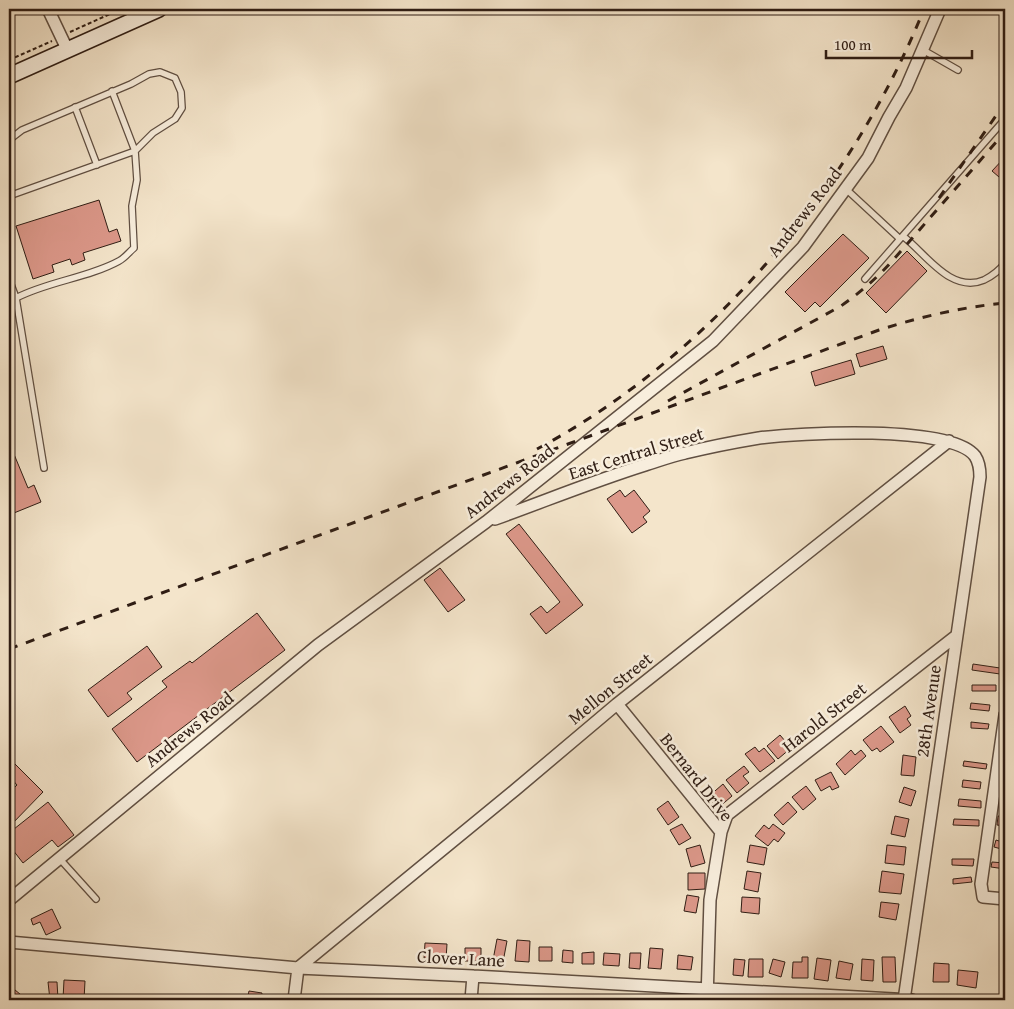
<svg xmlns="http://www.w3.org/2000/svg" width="1014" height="1009" viewBox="0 0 1014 1009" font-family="'Gentium Book Plus',serif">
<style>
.building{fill:#dc988a;stroke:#2f1d14}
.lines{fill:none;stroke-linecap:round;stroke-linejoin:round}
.service-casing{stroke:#604f42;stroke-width:8}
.minor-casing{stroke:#604f42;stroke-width:14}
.secondary-casing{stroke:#2f1d14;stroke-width:18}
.path{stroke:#2f1d14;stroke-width:2;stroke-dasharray:4 2.5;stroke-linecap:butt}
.service{stroke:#f8eedd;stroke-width:5.5}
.minor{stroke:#f8eedd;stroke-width:11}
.secondary{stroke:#f8eedd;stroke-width:15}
.rail{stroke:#2f1d14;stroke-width:3;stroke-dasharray:9 9;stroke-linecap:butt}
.labels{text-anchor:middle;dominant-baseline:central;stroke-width:5;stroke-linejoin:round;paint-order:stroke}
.street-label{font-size:18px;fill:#2f1d14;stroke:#f8eedd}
</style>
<rect width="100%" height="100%" fill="#f4e5cb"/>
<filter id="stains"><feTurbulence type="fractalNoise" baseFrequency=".004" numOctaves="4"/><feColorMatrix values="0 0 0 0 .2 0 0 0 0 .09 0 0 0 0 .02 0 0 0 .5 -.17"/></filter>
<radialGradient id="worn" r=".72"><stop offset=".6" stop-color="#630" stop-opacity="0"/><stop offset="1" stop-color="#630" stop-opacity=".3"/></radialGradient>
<path class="building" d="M1005,157v14l-6,6 -7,-6z
M99,200l10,32 8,-3 4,12 -38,12 2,7 -13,5 -2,-6 -18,6 2,7 -21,7 -17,-53z
M843,234l26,24 -49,49 -5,-5 -10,10 -20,-20z
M907,251l20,20 -41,42 -20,-20z
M883,346l4,13 -27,8 -4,-13z
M851,360l4,14 -40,12 -4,-14z
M11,447l17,41 6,-3 7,17 -32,13v-67z
M620,490l5,7 9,-7 16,21 -7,6 4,5 -15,11 -25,-34z
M519,524l64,81 -37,29 -16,-20 11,-8 6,7 13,-11 -54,-68z
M440,568l25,32 -17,12 -24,-32z
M257,613l28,37 -148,112 -25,-33 55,-42 -5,-6 28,-20 2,2z
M147,646l15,21 -35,26 5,6 -24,18 -20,-27z
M973,664l27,4v6l-28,-4z
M972,685h24v6h-24z
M971,703l19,2 -1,6 -19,-2z
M905,706l6,10 -4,3 4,6 -11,8 -11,-16z
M971,722l18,2 -1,5 -17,-1z
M881,726l13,16 -14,10 -3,-4 -5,3 -9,-11z
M780,735l11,13 -13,11 -11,-13z
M755,747l4,5 5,-4 11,13 -15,11 -15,-18z
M851,750l4,5 6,-5 5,6 -21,19 -9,-11z
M903,755l13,2 -2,19 -13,-1z
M9,758l34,34 -34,35v-34l8,-8 -8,-9z
M964,761l23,3 -1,5 -23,-3z
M744,766l5,6 -6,4 6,7 -12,10 -11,-13z
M831,772l8,15 -7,3 -2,-4 -9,5 -6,-11z
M963,780l18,2 -1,7 -18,-2z
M723,784l9,12 -14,12 -10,-11z
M806,786l10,13 -13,11 -11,-13z
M904,787l12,4 -5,15 -12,-4z
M959,799l22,2v7l-23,-2z
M668,801l11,16 -11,8 -11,-16z
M48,802l26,33 -16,12 -6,-7 -29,23 -14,-18v-12z
M788,802l9,10 -14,13 -9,-10z
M895,816l14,3 -4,18 -14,-3z
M998,816l7,1v9l-8,-1z
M954,819l25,1v6l-26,-1z
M682,824l9,14 -12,7 -9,-15z
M773,824l12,9 -7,9 -4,-3 -6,7 -13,-10 9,-11 5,4z
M996,840l9,3v7l-11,-3z
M700,845l5,18 -14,4 -5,-18z
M750,845l17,3 -3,17 -17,-3z
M887,845l19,2 -2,18 -19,-2z
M952,859h22l-1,7 -21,-1z
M992,862l13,1v6l-14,-2z
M747,871l14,2 -3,19 -14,-3z
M882,871l22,3 -3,20 -22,-2z
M688,873h17v16l-17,1z
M971,877l1,5 -19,2v-5z
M687,895l12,2 -3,16 -12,-2z
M742,897l18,1 -1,16 -18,-2z
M881,902l18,2 -3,16 -17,-3z
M52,909l9,19 -15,7 -6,-13 -7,3 -2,-6z
M497,939l10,2 -4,21 -10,-2z
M517,940l13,1 -1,21 -14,-1z
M425,943l22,1 -1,15 -22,-1z
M539,947h13v14h-13z
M465,948h16v13h-16z
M650,948l13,1 -2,20 -13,-1z
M563,950l10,1v12l-11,-1z
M594,952v12h-12v-11z
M604,953l16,1 -1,12 -16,-1z
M630,953h11l-1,16 -11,-1z
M678,955l15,2 -2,13 -14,-1z
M802,957h6v21h-16l1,-16h9z
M882,957h13l1,25h-13z
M817,958l14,2 -3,21 -14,-2z
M734,959l11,1 -2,16 -10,-1z
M749,959h14v18h-15z
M773,959l12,3 -4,15 -12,-4z
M862,959l12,1 -1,21 -12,-1z
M839,961l14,3 -3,16 -14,-2z
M934,963l15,1v18h-16z
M958,970l20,2 -2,16 -19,-3z
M64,980l21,1 -1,19 -21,-1z
M48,982h9l1,17 -8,1z
M9,985l17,14 -2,1h-15z
M249,991l13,2 -1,7h-14z"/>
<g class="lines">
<g class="service-casing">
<path id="service" d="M923,50l35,20
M75,107l22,58
M9,140l13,-10 109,-46 18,-10 11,-2 15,6 6,14 1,16 -7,11 -22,14 -18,18 2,29 -5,26 2,42c-5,4 -9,10 -15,13 -31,17 -70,20 -103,37
M846,189l54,50 105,-120
M9,196l126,-45 -23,-60
M904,237c22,17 47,57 80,43 8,-4 15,-9 21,-17
M9,279l7,19 28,170
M865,279l35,-40
M59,858l37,41"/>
</g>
<g class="minor-casing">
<path id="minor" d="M48,9l19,40
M495,519c50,-18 99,-38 150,-54 13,-4 26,-9 40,-12 24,-6 50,-11 74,-15 39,-5 192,-14 216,18 4,6 5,14 5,21l-76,523
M617,704l104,128 -11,68 -3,100
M1005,715l-24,169 2,13 22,2
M721,832l6,-17 229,-179
M9,900l309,-255 168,-123 227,-181 90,-94 65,-89 21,-41 17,-29 34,-79
M9,942l289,26 175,8 439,24
M294,1000l4,-32 217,-178 102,-86 332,-263
M471,1000l2,-24"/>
</g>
<g class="secondary-casing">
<path id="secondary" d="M9,76l150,-67"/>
</g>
<path class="path" d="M70,32l51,-23
M9,60l43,-19"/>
<use href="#service" class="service"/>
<use href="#minor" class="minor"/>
<use href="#secondary" class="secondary"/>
<path class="rail" d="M939,198l63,-91
M668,401l173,-95c20,-14 37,-29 53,-47l111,-127
M537,449c171,-91 315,-261 387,-440
M9,649l870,-319c41,-13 83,-23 126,-27"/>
</g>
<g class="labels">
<g class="street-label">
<text transform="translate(804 212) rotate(-52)">Andrews Road</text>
<text transform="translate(636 453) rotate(-17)">East Central Street</text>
<text transform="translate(509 481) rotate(-38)">Andrews Road</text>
<text transform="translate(610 688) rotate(-39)">Mellon Street</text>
<text transform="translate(928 711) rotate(-82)">28th Avenue</text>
<text transform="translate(824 717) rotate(-38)">Harold Street</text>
<text transform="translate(189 729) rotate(-39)">Andrews Road</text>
<text transform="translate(697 777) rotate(52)">Bernard Drive</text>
<text transform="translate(461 958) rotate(3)">Clover Lane</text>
</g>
</g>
<rect width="1014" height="1009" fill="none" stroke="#f4e5cb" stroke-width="30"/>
<rect x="10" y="10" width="994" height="989" fill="none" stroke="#2f1d14" stroke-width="2.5"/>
<rect x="15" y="15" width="984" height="979" fill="none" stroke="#2f1d14"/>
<path d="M826 50v8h146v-8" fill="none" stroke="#2f1d14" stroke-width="2.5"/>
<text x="834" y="50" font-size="15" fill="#2f1d14" stroke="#f8eedd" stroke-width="4" paint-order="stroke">100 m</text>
<rect width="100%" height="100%" filter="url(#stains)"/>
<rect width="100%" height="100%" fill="url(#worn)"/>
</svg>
